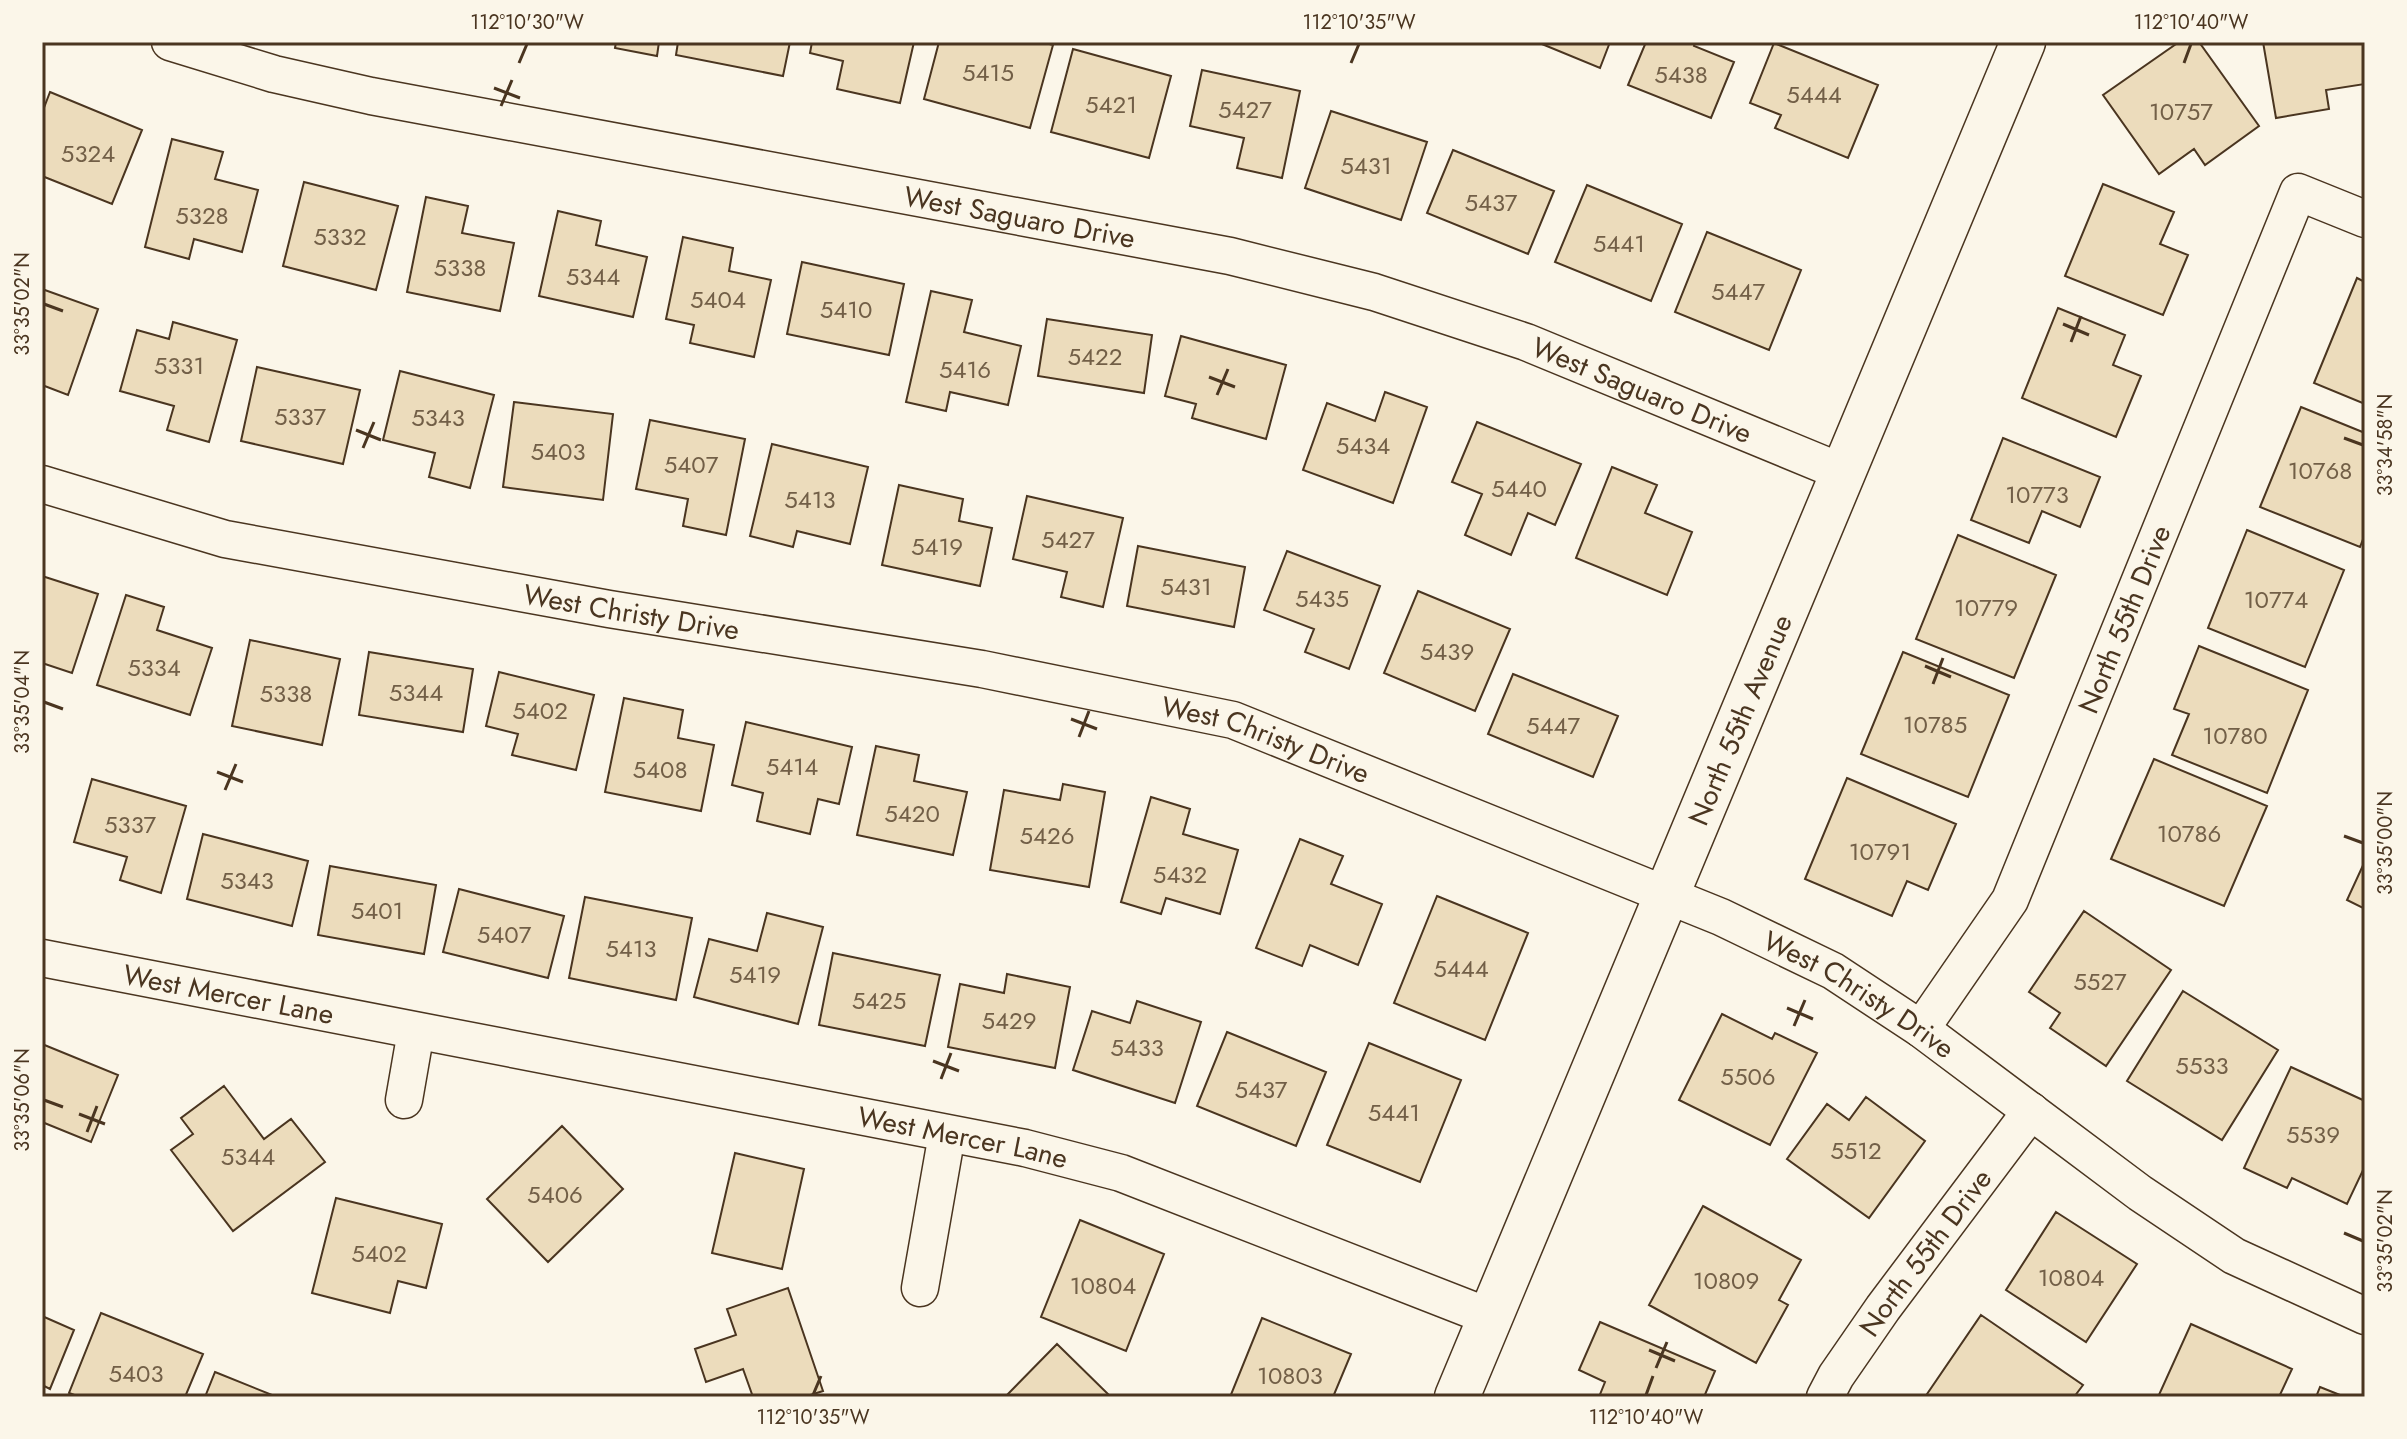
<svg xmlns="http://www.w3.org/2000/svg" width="2407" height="1439" viewBox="0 0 2407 1439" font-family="Jost,sans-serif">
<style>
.building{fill:#ecdcbc;stroke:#4a3520;stroke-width:2}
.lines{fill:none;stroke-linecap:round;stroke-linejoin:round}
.street-casing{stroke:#4a3520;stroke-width:39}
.secondary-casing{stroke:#4a3520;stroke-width:47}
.street{stroke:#fbf6e9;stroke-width:36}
.secondary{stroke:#fbf6e9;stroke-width:44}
.ticks{fill:none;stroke:#4a3520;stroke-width:3}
.labels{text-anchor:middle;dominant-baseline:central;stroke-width:6;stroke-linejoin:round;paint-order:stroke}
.number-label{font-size:24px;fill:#725f47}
.street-label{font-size:28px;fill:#4a3520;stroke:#fbf6e9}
.neatline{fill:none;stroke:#4a3520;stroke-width:3}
.ticks-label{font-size:20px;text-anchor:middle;fill:#4a3520}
</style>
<rect width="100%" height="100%" fill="#fbf6e9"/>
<path class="building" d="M616,42h43l-2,14 -42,-8z
M678,42h112l-7,34 -107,-21z
M812,42h102l-14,61 -63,-14 6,-28 -33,-8z
M939,42h103l11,3 -23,83 -106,-29z
M1537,42h73l-10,26z
M1646,42h49l-1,4 40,16 -23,56 -83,-33z
M2179,42h20l60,84 -54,39 -11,-16 -35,25 -56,-79z
M2263,42h102v42l-39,6 3,19 -53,9z
M1774,43l104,42 -30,73 -73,-30 6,-13 -31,-12z
M1073,49l98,27 -22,82 -98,-26z
M1202,70l98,21 -18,87 -45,-10 7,-30 -54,-12z
M50,92l92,38 -30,74 -70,-28v-63z
M1331,111l96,31 -26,78 -96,-32z
M172,139l51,13 -8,27 43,11 -16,62 -48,-13 -5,20 -44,-12z
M1453,150l101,41 -26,63 -101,-41z
M304,182l94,24 -22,84 -93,-24z
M2103,184l71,28 -14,32 28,11 -25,60 -98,-39z
M1587,185l95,39 -31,77 -96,-39z
M426,197l42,9 -6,27 52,10 -14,68 -93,-19z
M558,211l43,10 -5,24 51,12 -14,60 -94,-21z
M1707,232l94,38 -32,80 -94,-38z
M683,237l50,11 -4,23 42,9 -17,77 -64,-14 4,-18 -28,-6z
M802,262l102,22 -15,71 -102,-21z
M2357,278l8,4v122l-51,-21z
M42,289l56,20 -30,86 -26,-10z
M931,291l41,9 -8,32 57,14 -13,59 -58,-13 -4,19 -40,-9z
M2058,308l67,27 -12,30 28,11 -25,61 -94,-39z
M1047,319l105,16 -8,58 -106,-17z
M173,322l64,18 -28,102 -42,-12 7,-24 -54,-15 17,-61 32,9z
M1181,336l105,29 -20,74 -74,-21 4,-14 -31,-8z
M257,367l103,23 -17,74 -102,-23z
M400,371l94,24 -24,93 -41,-11 6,-24 -52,-13z
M1385,392l42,15 -34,96 -90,-33 24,-67 48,18z
M514,402l99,12 -10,86 -100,-13z
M2301,407l64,26v101l-5,13 -100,-40z
M650,420l95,19 -19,96 -43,-9 5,-27 -52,-10z
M1477,422l104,42 -26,61 -27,-12 -17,42 -46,-20 17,-41 -30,-12z
M2003,438l97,39 -20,50 -38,-16 -13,32 -58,-23z
M772,444l96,23 -18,77 -53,-13 -4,16 -43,-11z
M1612,467l45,18 -12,28 47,19 -25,63 -91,-37z
M899,485l64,14 -4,22 33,7 -12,58 -98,-21z
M1027,496l96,22 -20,89 -42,-10 6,-25 -54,-13z
M2247,530l97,40 -39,97 -97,-39z
M1958,535l98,40 -42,103 -98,-39z
M1138,546l107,21 -11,60 -107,-21z
M1287,551l93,35 -31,83 -44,-17 9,-23 -50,-19z
M42,576l56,18 -26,79 -30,-10z
M1418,591l92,38 -35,82 -91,-38z
M126,595l38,12 -7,23 55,18 -22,67 -93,-30z
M250,640l90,19 -18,86 -90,-19z
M2199,646l109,44 -41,103 -95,-38 17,-41 -15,-5z
M369,652l104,17 -10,63 -104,-17z
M1903,652l106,43 -41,102 -107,-43z
M499,672l95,23 -18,75 -64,-15 6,-21 -32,-8z
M1513,674l105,42 -25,61 -105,-43z
M624,698l59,12 -5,28 36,7 -13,66 -96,-19z
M746,722l106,25 -13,57 -21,-5 -8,35 -53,-13 6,-28 -31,-8z
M876,746l43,9 -5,26 53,11 -14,63 -96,-20z
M2154,759l113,47 -43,100 -113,-47z
M1847,778l109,46 -28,66 -21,-9 -15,35 -87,-37z
M92,779l94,27 -25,87 -41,-13 7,-23 -53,-15z
M1063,784l42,8 -16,95 -99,-17 14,-80 56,10z
M1151,797l39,12 -7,25 55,16 -18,64 -54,-16 -5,16 -40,-12z
M203,834l105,27 -16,65 -105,-27z
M1300,839l43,17 -12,28 51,20 -24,61 -48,-20 -8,21 -46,-18z
M2365,861v48l-18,-9z
M330,866l106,19 -12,69 -106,-19z
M459,889l105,27 -16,62 -105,-26z
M1437,896l91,37 -43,107 -91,-37z
M585,897l107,21 -16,82 -107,-22z
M2084,911l87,59 -65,96 -56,-38 10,-15 -31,-21z
M767,913l56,14 -25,97 -104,-27 15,-58 48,12z
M833,953l107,22 -15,71 -106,-21z
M1007,974l63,13 -15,81 -107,-21 12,-63 44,9z
M2183,991l95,59 -56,90 -95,-59z
M1137,1001l64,21 -26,81 -102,-33 19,-59 38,12z
M1722,1014l50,25 3,-6 42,20 -47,92 -91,-45z
M1227,1032l99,40 -30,74 -99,-40z
M1369,1043l92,37 -41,102 -93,-37z
M42,1044l76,31 -27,67 -49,-20z
M2291,1067l74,34v65l-18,38 -55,-26 -5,10 -43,-20z
M224,1086l40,53 27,-20 34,43 -92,69 -62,-81 22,-16 -12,-16z
M1866,1097l59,44 -56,77 -82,-59 40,-55 22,16z
M562,1126l61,63 -75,73 -61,-63z
M735,1153l69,16 -22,100 -70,-16z
M336,1198l106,26 -16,64 -28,-7 -8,32 -78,-20z
M1703,1206l98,54 -22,40 9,5 -32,58 -107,-58z
M2056,1212l81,52 -51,78 -80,-52z
M1080,1220l84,34 -38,97 -85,-34z
M788,1288l35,103 -19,6h-51l-10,-28 -37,13 -11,-33 41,-14 -9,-26z
M101,1313l102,41 -18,43h-105l-11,-4z
M1981,1315l102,70 -9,12h-149z
M42,1316l32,14 -24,59 -8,-4z
M1262,1318l89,36 -18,43h-103z
M1600,1322l115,49 -11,26h-105l6,-15 -26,-12z
M2191,1324l101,45 -13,28h-121z
M1057,1344l54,53h-106z
M215,1372l62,25h-72z
M2320,1387l25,10h-29z"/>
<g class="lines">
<g class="street-casing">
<g id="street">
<path id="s1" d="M170,42l104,32 97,22 859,160 144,36 152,50 318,131"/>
<path id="s2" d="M42,484l183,55 384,70 373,60 251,51 488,197 112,54 88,58 219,164 94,63 131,60"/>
<path id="s3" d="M42,958l983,190 96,25 369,144"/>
<path id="s4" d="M1921,1029l89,-129 288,-708 67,27"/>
<path d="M404,1100l12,-69"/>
<path d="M920,1288l27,-154"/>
<path id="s5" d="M1825,1397l11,-21 47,-68 148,-197"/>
</g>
</g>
<g class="secondary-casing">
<g id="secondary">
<path id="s6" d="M1457,1397l566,-1355"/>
</g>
</g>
<use href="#street" class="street"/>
<use href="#secondary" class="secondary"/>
</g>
<path class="ticks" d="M519,63l8,-19M1351,63l8,-19M2184,63l7,-19M494,88l26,10M501,106l11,-26M44,304l19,7M2063,324l26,11M2071,342l10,-26M1209,377l26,10M1217,395l11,-26M356,430l25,10M2344,438l19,7M363,448l11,-26M1925,666l26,11M1933,684l10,-26M44,702l19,7M1071,719l26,10M1079,737l10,-26M217,772l26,10M225,790l11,-26M2344,836l19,7M1787,1008l26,11M1794,1026l11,-26M933,1061l26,10M941,1079l10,-26M44,1100l19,7M79,1114l26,10M87,1132l10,-26M2344,1233l19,8M1649,1350l26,11M1656,1368l11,-26M813,1395l8,-19M1646,1395l7,-19"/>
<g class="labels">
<g class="number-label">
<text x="988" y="72">5415</text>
<text x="1681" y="74">5438</text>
<text x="1814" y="94">5444</text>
<text x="1111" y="104">5421</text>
<text x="1245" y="109">5427</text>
<text x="2181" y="111">10757</text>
<text x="88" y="153">5324</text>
<text x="1366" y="165">5431</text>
<text x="1491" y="202">5437</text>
<text x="202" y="215">5328</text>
<text x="340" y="236">5332</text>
<text x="1619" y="243">5441</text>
<text x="460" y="267">5338</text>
<text x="593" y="276">5344</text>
<text x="1738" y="291">5447</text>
<text x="718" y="299">5404</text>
<text x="846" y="309">5410</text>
<text x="1095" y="356">5422</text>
<text x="179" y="365">5331</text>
<text x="965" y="369">5416</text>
<text x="300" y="416">5337</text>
<text x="438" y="417">5343</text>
<text x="1363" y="445">5434</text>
<text x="558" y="451">5403</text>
<text x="691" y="464">5407</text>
<text x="2320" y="470">10768</text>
<text x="1519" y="488">5440</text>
<text x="2037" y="494">10773</text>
<text x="810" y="499">5413</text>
<text x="1068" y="539">5427</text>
<text x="937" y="546">5419</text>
<text x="1186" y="586">5431</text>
<text x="1322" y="598">5435</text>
<text x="2276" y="599">10774</text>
<text x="1986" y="607">10779</text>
<text x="1447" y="651">5439</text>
<text x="154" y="667">5334</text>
<text x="416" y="692">5344</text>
<text x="286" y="693">5338</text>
<text x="540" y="710">5402</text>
<text x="1935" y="724">10785</text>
<text x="1553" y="725">5447</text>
<text x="2235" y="735">10780</text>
<text x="792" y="766">5414</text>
<text x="660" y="769">5408</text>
<text x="912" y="813">5420</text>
<text x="130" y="824">5337</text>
<text x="2189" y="833">10786</text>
<text x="1047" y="835">5426</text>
<text x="1880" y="851">10791</text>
<text x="1180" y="874">5432</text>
<text x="247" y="880">5343</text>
<text x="377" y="910">5401</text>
<text x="504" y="934">5407</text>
<text x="631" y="948">5413</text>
<text x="1461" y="968">5444</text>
<text x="755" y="974">5419</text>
<text x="2100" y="981">5527</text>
<text x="879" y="1000">5425</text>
<text x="1009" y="1020">5429</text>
<text x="1137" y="1047">5433</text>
<text x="2202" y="1065">5533</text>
<text x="1748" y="1076">5506</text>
<text x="1261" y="1089">5437</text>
<text x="1394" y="1112">5441</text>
<text x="2313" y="1134">5539</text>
<text x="1856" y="1150">5512</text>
<text x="248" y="1156">5344</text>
<text x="555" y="1194">5406</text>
<text x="379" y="1253">5402</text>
<text x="2071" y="1277">10804</text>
<text x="1726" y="1280">10809</text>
<text x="1103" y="1285">10804</text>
<text x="136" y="1373">5403</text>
<text x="1290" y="1375">10803</text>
</g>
<g class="street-label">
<text stroke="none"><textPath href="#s1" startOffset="868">West Saguaro Drive</textPath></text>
<text stroke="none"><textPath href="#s1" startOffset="1516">West Saguaro Drive</textPath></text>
<text stroke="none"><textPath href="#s2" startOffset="604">West Christy Drive</textPath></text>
<text stroke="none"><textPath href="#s4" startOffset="460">North 55th Drive</textPath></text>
<text stroke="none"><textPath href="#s6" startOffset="734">North 55th Avenue</textPath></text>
<text stroke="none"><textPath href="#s2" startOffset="1252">West Christy Drive</textPath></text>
<text stroke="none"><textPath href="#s3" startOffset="190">West Mercer Lane</textPath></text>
<text stroke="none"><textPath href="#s2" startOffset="1900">West Christy Drive</textPath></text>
<text stroke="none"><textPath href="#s3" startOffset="938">West Mercer Lane</textPath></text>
<text stroke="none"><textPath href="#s5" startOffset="176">North 55th Drive</textPath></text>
</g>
</g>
<rect width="2407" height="1439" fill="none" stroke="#fbf6e9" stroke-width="88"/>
<rect x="44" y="44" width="2319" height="1351" class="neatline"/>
<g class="ticks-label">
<text x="527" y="29">112°10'30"W</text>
<text x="1359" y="29">112°10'35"W</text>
<text x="2191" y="29">112°10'40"W</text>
<text transform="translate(22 304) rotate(-90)" y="7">33°35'02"N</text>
<text transform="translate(2385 445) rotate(-90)" y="7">33°34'58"N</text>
<text transform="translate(22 702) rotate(-90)" y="7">33°35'04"N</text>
<text transform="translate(2385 843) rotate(-90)" y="7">33°35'00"N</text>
<text transform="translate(22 1100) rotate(-90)" y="7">33°35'06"N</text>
<text transform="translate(2385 1241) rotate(-90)" y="7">33°35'02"N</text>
<text x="813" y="1424">112°10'35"W</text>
<text x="1646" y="1424">112°10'40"W</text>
</g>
</svg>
